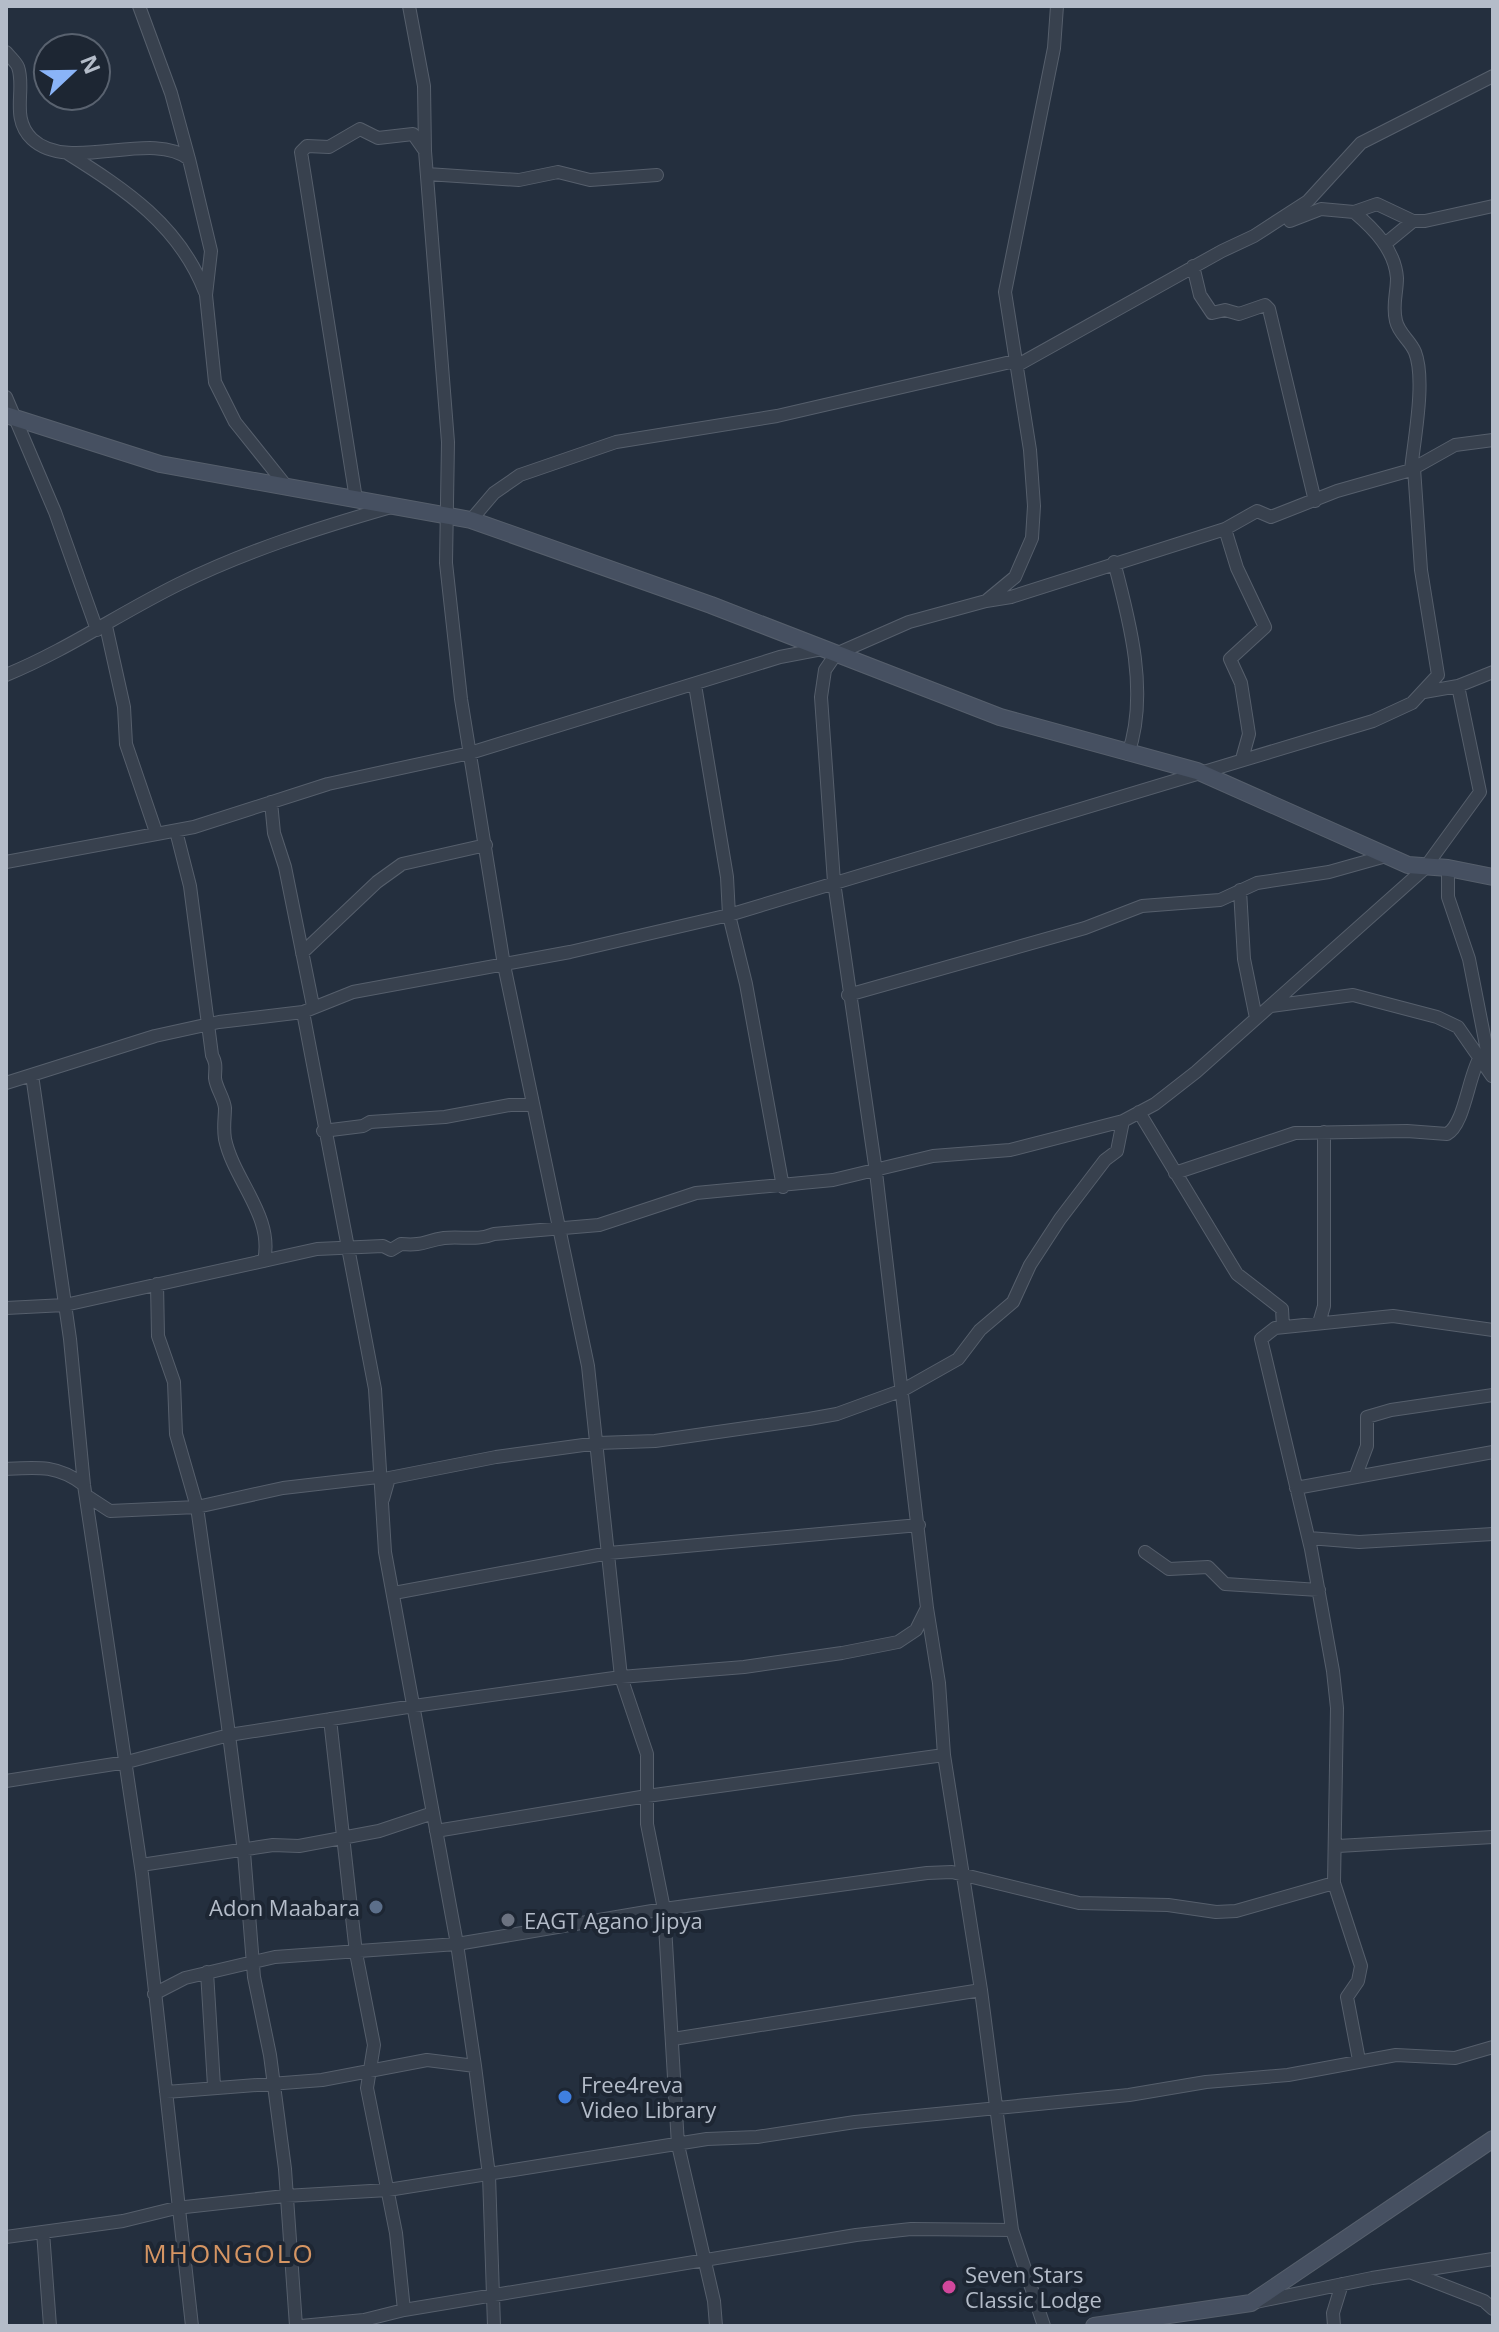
<svg xmlns="http://www.w3.org/2000/svg" width="1499" height="2332" viewBox="0 0 1499 2332" font-family="'Open Sans',sans-serif">
<style>
.lines{fill:none;stroke-linecap:round;stroke-linejoin:round}
.street-casing{stroke:#565f6c;stroke-width:14}
.secondary-casing{stroke:#565f6c;stroke-width:18}
.street{stroke:#38414e;stroke-width:12}
.secondary{stroke:#465061;stroke-width:16}
.service-dot{fill:#5c6f8a;stroke:#1d2633;stroke-width:3}
.worship-dot{fill:#6b7280;stroke:#1d2633;stroke-width:3}
.shop-dot{fill:#3f7fe0;stroke:#1d2633;stroke-width:3}
.hotel-dot{fill:#d1479c;stroke:#1d2633;stroke-width:3}
.labels{text-anchor:middle;dominant-baseline:central;stroke-width:8;stroke-linejoin:round;paint-order:stroke}
.poi-label{font-size:22px;fill:#b4bcc9;stroke:#1d2633;text-anchor:start}
.quarter-label{font-size:26px;letter-spacing:2px;fill:#d59563;stroke:#1d2633}
</style>
<rect width="100%" height="100%" fill="#242f3e"/>
<g class="lines">
<g class="street-casing">
<path id="street" d="M139,6l32,87 18,66
M409,6l15,80 1,65 23,291 -2,121 15,136 43,266 84,401 33,311 26,77v70l17,85 14,236 36,156 2,25
M6,52c3,4 10,10 12,15 8,22 -8,51 14,72 37,35 119,-10 157,20l22,92 -5,44 9,87 20,40 52,65
M67,153c59,37 112,72 138,139
M427,174l92,6 39,-8 32,8 67,-5
M1354,212c20,17 41,38 43,66 0,16 -5,27 -1,43 3,13 14,19 19,31 11,28 -1,88 -4,118l3,-2
M1290,221l31,-12 33,3 23,-8 36,17h12l68,-15
M1385,244l28,-23
M1193,266l7,29 12,18 13,-3 14,4 26,-9 4,4 46,192
M1016,366l206,-115 32,-15 54,-35 53,-58 132,-67
M6,397l49,115 42,118
M356,499l-55,-347 6,-6 22,1 31,-18 18,9 35,-4 12,17
M471,520l23,-27 26,-18 96,-33 161,-26 238,-55
M1225,529l12,39 28,59 -35,32 11,24 8,51 -7,25
M1114,562c16,60 35,132 14,192
M986,601l25,-4 214,-68 32,-18 14,6 66,-26 74,-21
M106,626l18,81 2,37 30,88
M6,675c61,-25 114,-62 173,-91 67,-33 139,-56 212,-77
M695,685l32,192 2,38 17,69 37,203
M1424,692l34,-6 35,-14
M271,802l3,31 11,34 28,139
M176,831l14,55 22,169c5,10 3,13 3,23 1,10 9,20 10,30 0,10 -2,19 0,31 9,42 49,77 39,122
M6,862l188,-35 134,-43 142,-31 310,-96 42,-8
M1448,868v29l21,62 22,112
M1240,890l4,69 12,59
M302,953l75,-71 25,-18 84,-19
M848,995l237,-67 57,-22 78,-6 37,-17 72,-11 57,-16
M1271,1006l82,-11 84,22 21,10 34,49
M303,1012l72,377 10,163 72,392 18,122 14,109 5,151
M32,1075l38,264 14,146 58,389 50,452
M6,1083l149,-47 64,-14 84,-10 50,-20 217,-40 159,-37 644,-194 39,-18 26,-28 -17,-105 -7,-102 41,-23 38,-5
M1139,1112l98,162 45,35 1,18
M323,1131l40,-5 7,-4 75,-5 65,-12h23
M1175,1173l120,-40 112,-2 40,3c17,-9 21,-55 32,-75
M157,1284l1,52 16,46 2,52 21,73 30,212 17,133 10,125 16,78 15,114 11,157
M6,1308l59,-3 252,-56 66,-3 8,4 10,-6c23,2 23,-3 43,-6 18,-2 33,3 50,-4l105,-9 97,-32 137,-13 100,-24 77,-6 113,-29 32,-17 41,-32 228,-203 56,-77 -22,-106
M1319,1323l5,-17v-174
M6,1469c32,-2 52,-4 78,16
M1356,1475l11,-29v-29l24,-7 102,-15
M1296,1488l197,-36
M87,1496l23,15 87,-4 86,-19 95,-11
M383,1499l6,-21 107,-21 102,-14 57,-2 154,-22 28,-5 66,-24 55,-31 22,-29 33,-28 17,-37 30,-46 45,-59 12,-9 6,-30
M1309,1538l50,4 134,-8
M1145,1552l24,17 39,-2 17,17 94,6
M394,1593l215,-40 310,-28
M330,1719l26,234 18,92 -7,43 29,145 8,77
M6,1781l121,-19 102,-27 185,-29 207,-29 123,-10 98,-14 56,-11 18,-12 11,-22
M436,1831l211,-35 297,-41
M1338,1846l155,-9
M141,1865l132,-20 26,1 80,-15 54,-18
M207,1972l7,114
M154,1994l31,-16 90,-21 182,-13 207,-35 263,-36 25,-1 127,31 89,2 48,7 20,-1 98,-28
M673,2039l308,-49
M1359,2060l-12,-63 11,-16 3,-15 -27,-83 3,-175 -4,-37 -22,-122 -50,-210 14,-11 118,-12 100,14
M166,2092l156,-12 105,-20 48,6
M43,2232l7,94
M6,2237l117,-16 53,-13 109,-12 103,-6 319,-51 50,-2 98,-15 274,-27 77,-13 82,-7 108,-20 59,3 38,-11
M1412,2273l72,28 9,8
M1256,2302l116,-24 121,-19
M301,2326l63,-6 40,-10 452,-75 55,-6 101,1
M1044,2326l-32,-96 -31,-240 -37,-235 -5,-72 -12,-75 -51,-436 -42,-290 -13,-185 4,-27 11,-16 73,-32 77,-21 29,-24 17,-39 2,-32 -4,-56 -25,-158 49,-244 3,-42
M1334,2326l-1,-13 9,-29"/>
</g>
<g class="secondary-casing">
<path id="secondary" d="M6,415l154,49 311,56 240,85 289,112 197,54 211,94 40,3 45,9
M1094,2326l157,-23 242,-164"/>
</g>
<use href="#street" class="street"/>
<use href="#secondary" class="secondary"/>
</g>
<circle class="service-dot" cx="376" cy="1907" r="8"/>
<circle class="worship-dot" cx="508" cy="1920" r="8"/>
<circle class="shop-dot" cx="565" cy="2097" r="8"/>
<circle class="hotel-dot" cx="949" cy="2287" r="8"/>
<g class="labels">
<g class="poi-label">
<text x="360" y="1907" text-anchor="end">Adon Maabara</text>
<text x="524" y="1920">EAGT Agano Jipya</text>
<text x="581" y="2084">Free4reva<tspan x="581" dy="25">Video Library</tspan></text>
<text x="965" y="2274">Seven Stars<tspan x="965" dy="25">Classic Lodge</tspan></text>
</g>
<g class="quarter-label">
<text x="229" y="2253">MHONGOLO</text>
</g>
</g>
<rect width="1499" height="2332" fill="none" stroke="#b4bcc9" stroke-width="16"/>
<g transform="translate(72 72) rotate(68)"><circle r="38" fill="#1d2633" stroke="#59626f" stroke-width="2"/>
<path d="M0-6L14 30L0 20L-14 30Z" fill="#8ab4f8"/>
<text y="-12" font-size="22" font-weight="bold" text-anchor="middle" fill="#b4bcc9">N</text>
</g>
</svg>
